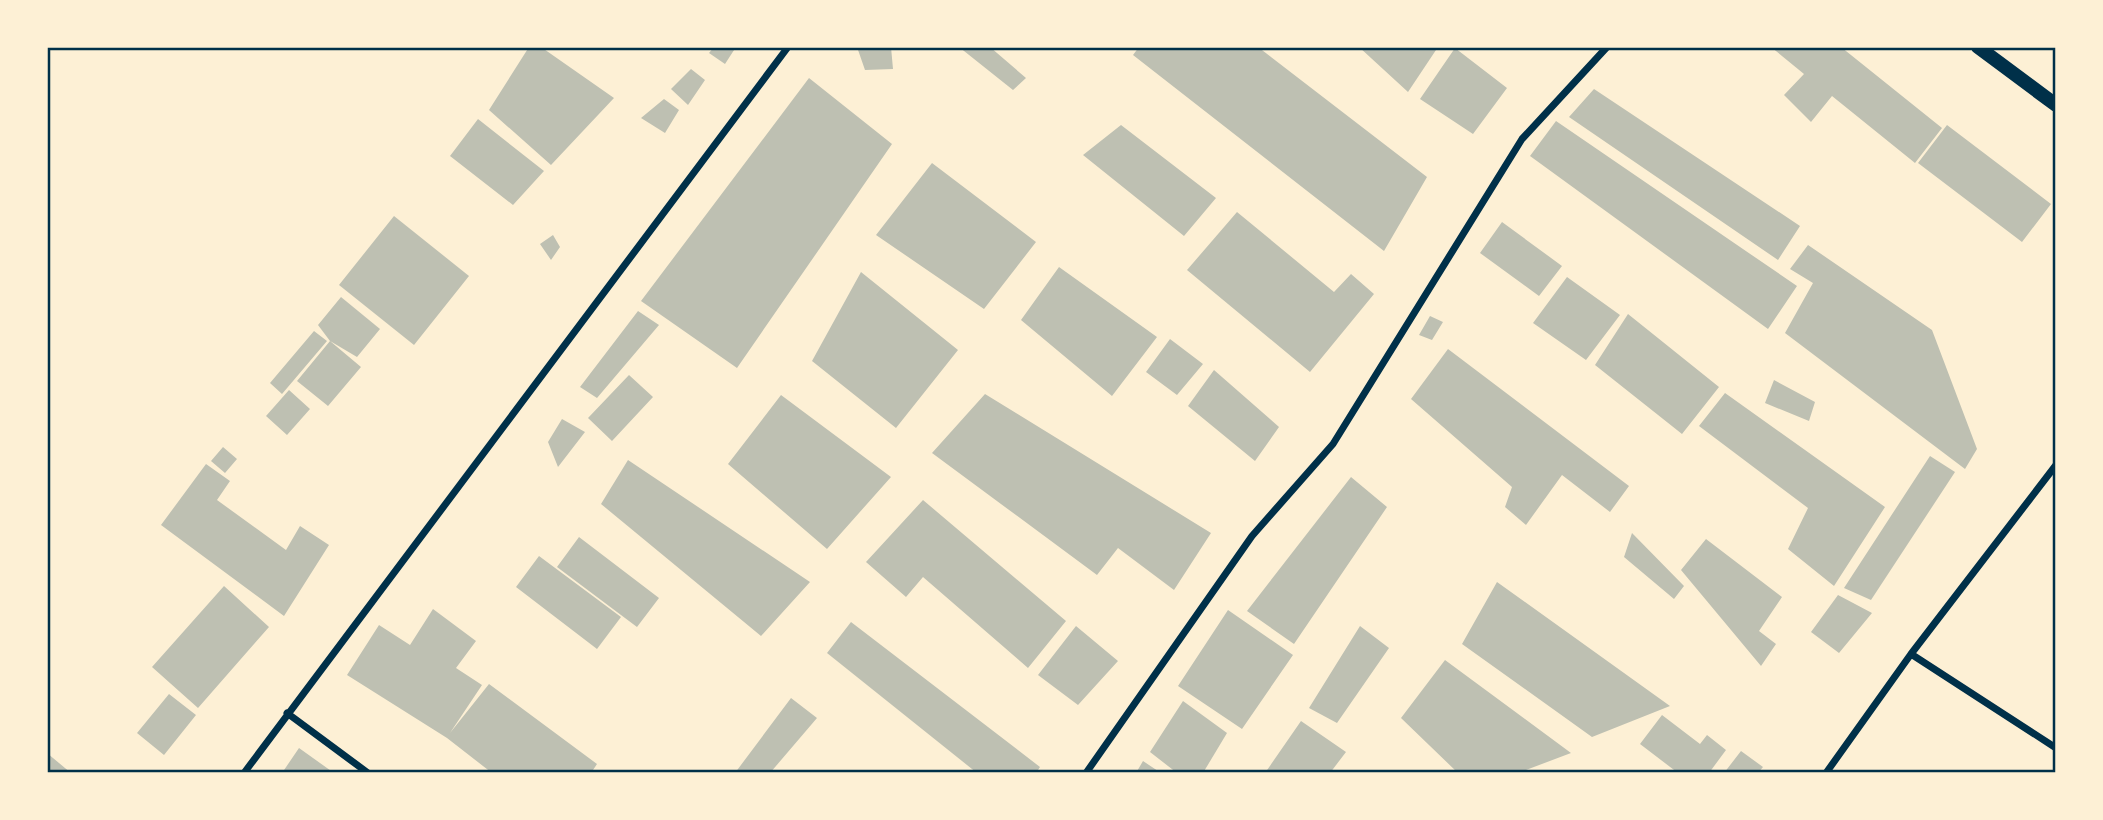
<svg xmlns="http://www.w3.org/2000/svg" width="2103" height="820" viewBox="0 0 2103 820" font-family="'Sofia Sans Condensed',sans-serif">
<style>
.building{fill:#bec0b2}
.lines{fill:none;stroke-linecap:round;stroke-linejoin:round}
.minor{stroke:#003049;stroke-width:7}
.secondary{stroke:#003049;stroke-width:14}
.neatline{fill:none;stroke:#003049;stroke-width:2.5}
</style>
<rect width="100%" height="100%" fill="#fdf0d5"/>
<path class="building" d="M529,47h12l73,51 -63,67 -62,-55z
M714,47h22l-11,17 -16,-11z
M857,47h34l2,22 -28,1z
M959,47h31l36,31 -13,12z
M1139,47h119l169,130 -43,74 -251,-196z
M1359,47h79l-30,45z
M1771,47h70l101,81 -27,35 -83,-67 -21,26 -27,-27 20,-21z
M1455,48l52,40 -34,46 -53,-35z
M691,69l14,11 -17,25 -17,-16z
M809,78l83,66 -155,224 -96,-67z
M1594,89l206,137 -22,34 -209,-143z
M664,99l15,11 -14,23 -24,-15z
M478,119l66,52 -31,34 -63,-49z
M1556,121l241,165 -29,43 -238,-173z
M1121,125l95,73 -32,38 -101,-81z
M1947,125l104,79 -29,38 -104,-79z
M932,163l104,79 -52,67 -108,-74z
M1237,212l97,80 17,-18 23,20 -64,78 -123,-102z
M394,216l75,60 -55,69 -75,-60z
M1502,222l60,44 -23,30 -59,-43z
M553,235l7,12 -9,13 -11,-16z
M1808,245l124,85 45,119 -12,20 -180,-136 28,-50 -23,-14z
M1059,267l98,70 -45,59 -91,-76z
M861,272l97,78 -62,78 -84,-67z
M1567,277l53,38 -34,45 -53,-37z
M341,297l39,32 -23,28 -27,-16 -12,-16z
M638,311l21,14 -62,73 -17,-11z
M1628,314l91,73 -37,47 -87,-69z
M1430,316l13,6 -11,18 -13,-5z
M314,331l13,10 -45,53 -12,-11z
M1170,339l33,25 -26,31 -31,-23z
M330,341l31,26 -33,39 -31,-25z
M1448,349l181,137 -19,26 -48,-37 -36,50 -21,-18 7,-20 -101,-88z
M1214,370l65,57 -24,34 -67,-55z
M629,375l24,22 -41,44 -24,-23z
M1774,380l41,22 -6,19 -44,-18z
M289,390l21,19 -23,26 -21,-19z
M1725,393l160,114 -51,79 -46,-37 20,-41 -109,-82z
M985,394l226,139 -37,57 -56,-42 -21,27 -165,-122z
M781,395l110,82 -64,72 -99,-85z
M562,419l23,13 -27,35 -10,-25z
M223,447l14,12 -12,14 -14,-12z
M1930,456l25,16 -84,128 -27,-12z
M628,460l182,122 -49,54 -160,-132z
M206,464l24,17 -13,19 69,50 14,-24 29,19 -45,71 -123,-91z
M1351,477l36,30 -93,137 -47,-33z
M923,500l143,121 -38,47 -105,-91 -17,20 -40,-35z
M1632,533l52,53 -10,13 -50,-42z
M579,537l80,61 -22,29 -80,-60z
M1706,539l76,58 -23,34 17,13 -15,22 -80,-96z
M539,556l82,61 -24,32 -81,-62z
M1497,582l173,124 -78,31 -130,-93z
M224,586l45,41 -71,81 -46,-41z
M1838,595l34,18 -33,40 -28,-21z
M433,609l43,32 -20,27 26,17 -32,48 39,-49 108,80 -6,9h-99l-45,-35 -100,-63 32,-50 31,20z
M1228,610l65,45 -51,74 -64,-43z
M851,622l189,145 -4,6h-59l-150,-120z
M1076,626l42,35 -40,44 -40,-30z
M1360,626l29,22 -52,75 -28,-15z
M1445,660l126,93 -53,20h-60l-57,-55z
M169,694l27,21 -32,40 -27,-22z
M791,698l26,20 -47,55h-35z
M1183,701l44,32 -24,40h-26l-27,-21z
M1662,715l38,29 7,-9 19,15 -17,23h-31l-38,-29z
M1301,721l45,31 -16,21h-65z
M299,748l35,25h-52z
M1741,751l22,16 -5,6h-34z
M47,753l24,20h-24z
M1143,761l18,12h-25z"/>
<g class="lines">
<path class="minor" d="M1911,654l145,94
M287,713l81,60
M244,773l544,-726
M1086,773l166,-237 81,-92 189,-305 85,-92
M1826,773l85,-119 145,-189"/>
<path class="secondary" d="M1978,47l78,58"/>
</g>
<rect width="2103" height="820" fill="none" stroke="#fdf0d5" stroke-width="98"/>
<rect x="49" y="49" width="2005" height="722" class="neatline"/>
</svg>
